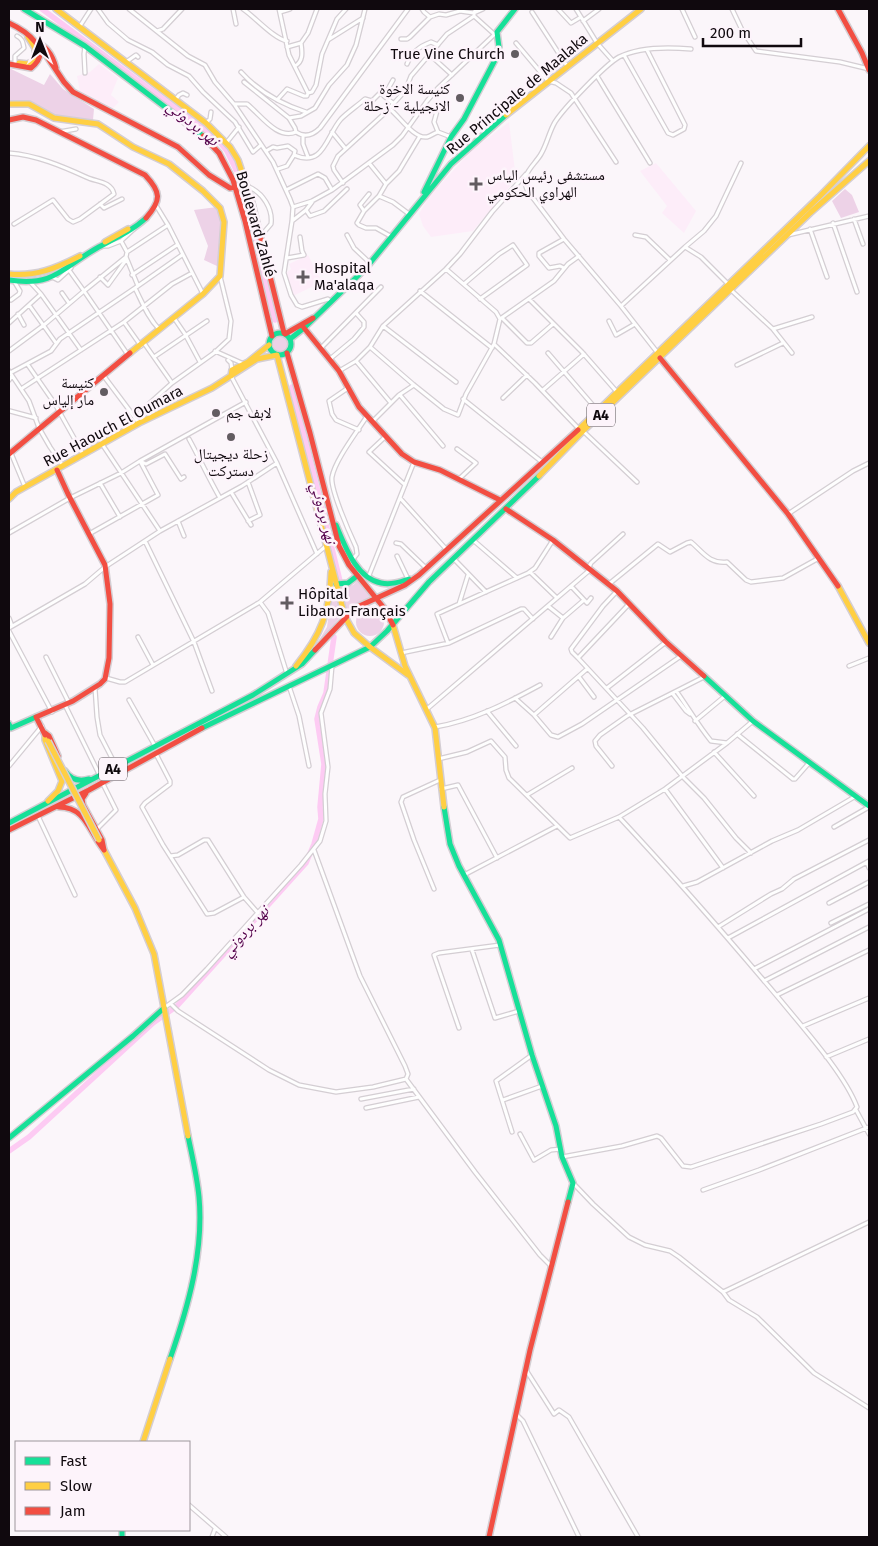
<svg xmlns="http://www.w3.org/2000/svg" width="878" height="1546" viewBox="0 0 878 1546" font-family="'Fira Sans','Noto Naskh Arabic',sans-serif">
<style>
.built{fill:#fdedf9}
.green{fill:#edd2e7}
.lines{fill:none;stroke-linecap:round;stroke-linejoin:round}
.river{stroke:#fdcbf3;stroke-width:5.5}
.street-casing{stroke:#d4ced3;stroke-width:5.5}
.fast-casing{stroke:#d4ced3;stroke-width:8}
.slow-casing{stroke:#d4ced3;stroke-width:8}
.jam-casing{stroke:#d4ced3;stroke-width:8}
.street{stroke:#fefefe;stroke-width:3}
.fast{stroke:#16e098;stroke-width:5}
.slow{stroke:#ffcf43;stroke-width:5}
.jam{stroke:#f24e42;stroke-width:5}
.slow-bridge-casing{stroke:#d4ced3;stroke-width:8;stroke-linecap:butt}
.slow-bridge{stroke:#ffcf43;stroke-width:5}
.poi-dot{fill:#625c61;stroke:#fdf4fb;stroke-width:2}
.labels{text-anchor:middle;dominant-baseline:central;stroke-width:5;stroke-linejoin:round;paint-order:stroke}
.shield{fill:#fdf4fb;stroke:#575055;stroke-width:1}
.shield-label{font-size:14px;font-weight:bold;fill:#10090e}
.poi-label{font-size:15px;fill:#10090e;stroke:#fdf4fb;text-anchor:start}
.street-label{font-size:15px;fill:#10090e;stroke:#fdf4fb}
.water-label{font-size:16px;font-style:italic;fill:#53004a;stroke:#fdf4fb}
</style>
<rect width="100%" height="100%" fill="#fbf6fa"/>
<path class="built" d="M99,64l19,14 -7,17 8,7 -7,7 -23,-12 -9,-6 -3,-15 13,-4z
M509,122l7,57 -43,52 -42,6 -8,-11 -4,-12 9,-16 45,-49z
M656,163l40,48 -12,22 -22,-20 5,-7 -27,-35z
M308,255l14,27 -29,14 -5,-12 -1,-12 4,-3 -2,-5z"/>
<path class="green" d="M9,68l35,17 6,-11 13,15 31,20 -1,11c-10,0 -22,0 -32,-2 -25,-7 -21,-23 -52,-15z
M845,189l7,6 7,17 -18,6 -9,-17z
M217,207c10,17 3,41 0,59l-13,-6 4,-14 -14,-36z
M273 344a8 8 0 1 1 16 0a8 8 0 1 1-16 0Z
M358,580l13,17 -16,7 -9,8 -6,-24 13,-3z
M333,584l8,32 -31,39 17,-28z
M356 622a14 14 0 1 1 28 0a14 14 0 1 1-28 0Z"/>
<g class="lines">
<path class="river" d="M42,9l175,130 10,12 11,23 37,146
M292,387l48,194
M9,1151l20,-14 124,-114 24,-17 129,-143 8,-19 7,-25 -1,-12 4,-43 -7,-45 3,-12 6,-14 8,-56"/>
<g class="street-casing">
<path id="street" d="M98,9l10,14 20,17 24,12 16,13 21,11 14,16 32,30 18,30 8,-7
M129,9l59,47 17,9 10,17 19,22 39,58 17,37 3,8 -1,14 -8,52 7,22 6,10 5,2 26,-8 3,3
M233,9l3,15
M243,9c12,8 31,30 44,32
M279,9l10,46 19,38 4,-1 4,-7 6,-31 6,-14 35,-22
M422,9l2,3 6,5
M558,9l13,14 10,-6
M576,9l21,34 16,18
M682,9l13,28
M732,9l10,21 14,21 84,11 29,7
M280,12l10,-3
M532,12l35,54
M474,16l20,18
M583,21l16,-12
M80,26l11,-17
M157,31l6,-2 19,-20
M401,39h6l3,-2 20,-20 9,-3 7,1 14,-4 14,2 2,-4
M328,40l9,-21 9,-10
M516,43l32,38 8,2 15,10 45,69
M287,47l14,-4 7,-10 9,-24
M430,55l22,20
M624,55l44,78 5,2 11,-6 1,-4 -38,-75
M126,62l10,-7 2,2
M15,63v-7l9,-8c-1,-5 -1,-9 -7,-12
M407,64c4,-11 13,-18 24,-22l7,3
M295,66c9,-5 7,-15 6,-23
M241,72c18,20 40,32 65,40
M85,73l-1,-19 1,-8
M597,76l53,87
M393,80l-9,16 10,8
M244,82l45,36
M176,99l3,-4 4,-2 4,2
M277,100l10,-11 17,7h3l1,-3
M234,104h13c14,11 30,36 49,28l-1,-4 -6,-10 12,-2 14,-8 14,-23 18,-20 9,-20 9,-36
M390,109c9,7 24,30 37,28 4,-1 7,-4 11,-5l13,5
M437,111l-3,11 4,10
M206,123l4,-4 1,-7
M59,132l17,-3
M296,132c9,6 17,3 24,-4l88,-119
M332,132l13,16
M303,135v9l5,13
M227,142l12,-15
M266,151l7,-4 4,1 11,-2 7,5 -1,4
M9,153c27,2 53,13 77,24 10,5 25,4 28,17l-34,25 -7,3 -5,-3 -15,-19 -39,24
M369,163l17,21 -7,12 14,6 16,12
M278,169l9,-3 7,-11c30,13 32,-19 47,-36 7,-7 16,-13 24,-20l7,2 9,-9 3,4
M343,183l-9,-13 -1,-4 5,-10 47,-43 20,-22 6,-15 36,-42 27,-18v-3l9,-4
M386,184l13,-13 21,-35
M249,187c14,6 24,22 22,37l-11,13
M286,190l32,-16 7,4 7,12
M379,196l-15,15 -7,12 2,2 7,3h10l16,9
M100,204l4,4 18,-9
M157,207l11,18 35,69
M293,207l19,-6 20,-11 61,-45 9,-9 25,-35 11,-13 59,-56
M306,210l4,6 14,-5 23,-22
M364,211l-4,-6 9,-11
M854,219l9,25
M292,221l14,-11 6,-8
M833,223l24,69
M810,229l17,48
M347,235l7,13 16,15
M635,235l11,2 24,23
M788,235l81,-19
M564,239l-25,14v3l10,12 11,-2 4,2
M103,246h5l13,-5
M685,247l19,-16 12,-15 25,-53
M127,252l-6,-11 13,-12
M126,257l12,29
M287,258l17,-3 -2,-4 -2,-14
M132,275l45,-30
M52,277l6,3 11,-10
M100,277l8,8 18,-25
M30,282l11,12 40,56
M464,284l35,-30 14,-9 14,20 -47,34
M135,288l47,-33
M731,290l42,39 19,24
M420,291l72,57
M62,293l7,10
M529,299l53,53 35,40
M11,300l8,-6 1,-3 -6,-10
M29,305l27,38
M621,306l64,-59 16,10 27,27
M18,314l6,11
M174,318l11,16 15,28
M502,318l25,25h4l22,-19
M500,319l54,-38 14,-17 11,-8
M609,321l7,14 19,-11
M124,322l17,24
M9,323l32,-29
M383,326l73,56
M773,329l39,-12
M144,343l28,40
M494,344l41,39 44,46
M370,347l44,38 30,24 14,6 8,-21 28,-50 6,-25 -4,-7 -50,-43
M321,348l60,-61
M9,351l35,-26 40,-34 -15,-21 2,-2
M215,351l29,13
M657,352l-36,-46 -57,-67 -37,-49c-7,-16 7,-24 14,-36 6,-10 8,-22 14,-32 9,-14 50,-57 64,-65 20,-10 50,-10 72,-8
M548,353l49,57
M128,355l-44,-64 42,-34 1,-5 41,-27
M154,357l53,-36
M330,359l24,-20 10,-12v-5l-8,-9
M228,360l3,3 1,7
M356,361l35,42
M28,365l27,39 28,50
M737,365l46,-22
M9,371l20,30 10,27 11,19 13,19
M339,371l17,-10 14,-14 13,-21 63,-57 14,-15 32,-42 34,-38
M10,373l41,-22 9,-12 75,-51c7,14 13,30 24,41
M103,375l36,48
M231,376l46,87 40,91
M9,380l3,-4
M348,388l-19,13 3,13 4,6 23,10
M21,389l103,-67 48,-38 20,-11
M543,390l41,-36
M400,395l43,51
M503,398l24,-23
M463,399l79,63
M10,411l26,7
M136,418l6,-8 30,-27 42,-30 15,-14 2,-18 -11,-45
M372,422l27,-27 15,-10
M583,431l54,51
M385,437l-16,15 36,33
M189,439c11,20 20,40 31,59
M102,444l58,87
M457,449l19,14 -17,16
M11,453l14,34
M140,461l6,3 19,-10 16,25 3,-2
M248,482l12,33 -12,6
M100,483l20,34
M231,492l20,33
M400,498l46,51
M788,514l65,-43 16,-8
M178,521l6,15
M9,533l61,-35 51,-25 19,-12 106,-59
M89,534l69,-39 -18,-34
M473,540l44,38
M145,541l49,101 18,49
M396,543l5,1 25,24
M397,556l11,23
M353,559l4,-5 -1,-7c-6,-13 -26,-58 -24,-70 3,-17 25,-45 35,-61
M454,559l32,33
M589,567l2,-4 32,-29
M530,572l27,26
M368,578l46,-116
M609,584l49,-40 12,8 17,-9 4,-1c12,10 18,22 36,20l19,18 5,2 32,-4 36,-20
M571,586l16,17 4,-5
M260,602l8,11 19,61
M459,604l69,-31 7,-5 18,-28
M629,604l-51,54 65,70 40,49 21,21 32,40 15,15
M548,606l15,12
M9,618l3,8
M9,628l76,-44 20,-17 55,-36 82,-45 35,-23
M9,631l43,81
M138,637l15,28
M551,637l12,-19 21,-18
M448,643l-11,-29 22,-10 9,-29
M401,653l48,-10 72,-34h3l9,10
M46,657l23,46
M578,658l-6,-6 -1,-3 32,-43 14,-15
M849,666l20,-8
M579,677l15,20
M106,678l14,4h5l135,-80 66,-56
M289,686l10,30 10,50
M95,688l2,29 3,18 16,31
M607,688l59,-46
M677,692c12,17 21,33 34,49l16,2
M673,694l13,17 4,3
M515,698l19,17 17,20 7,2 24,-13 99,-68
M129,700l26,46
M65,705l35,71
M427,709l164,-140
M487,711l29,35
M534,715l53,-46
M695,721l30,-25
M435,727c37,-6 72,-24 105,-42
M737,734l56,45h2l14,-16
M714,752l40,44
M156,754l14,27v3l-25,19 -3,4 21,38 44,69 7,-1 30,-16
M438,759l29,-7 24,-11 14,16 1,13 3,8 61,60 49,-21 46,-28 62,-46 26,-22
M9,766l33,-40
M612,766l-16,-20 -1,-5 5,-6 27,-19 77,-39
M441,789l17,-4 39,73
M665,789l58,79
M527,795l45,-27
M38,816l37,79
M834,827l35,-20
M97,829l19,-19 -14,-28
M314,850l46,126 45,90 3,8 -2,5 69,93 65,83 12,12
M170,856l8,-1 26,-15h4l36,57 14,16
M867,862l2,6
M464,875l93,-49
M683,886l14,-4 75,-41 26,-11 58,-34
M434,889l-20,-49 -13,-38 2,-5 37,-17
M829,903l40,-21
M831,923l38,-19
M718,927l53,-33 11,-5 12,-10 75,-39
M728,938l141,-77
M472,950l23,68 24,-7
M754,969l115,-60
M764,981l105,-54
M777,995l92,-45
M171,1004l7,7 91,59 30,15 37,7 37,-5 33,-8
M164,1008l18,-13 25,-26 94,-104 19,-24 6,-20 -1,-27 3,-27 -7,-54 9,-24 2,-23
M803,1026l66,-28
M459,1028l-25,-73 5,-2 61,-8
M826,1057l43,-18
M361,1099l53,-10
M503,1100l39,-14
M366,1108l53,-11
M856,1110l13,24
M512,1132l-16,-51 36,-26
M520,1134l14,26 17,-10 10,-1
M562,1157l60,-11 35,-10 4,2 22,28 8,1 130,-43 32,-12 4,-5c-12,-32 -52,-77 -75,-105 -53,-63 -107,-125 -163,-185
M573,1183l20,21 36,33 16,8 25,6 9,6 44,35 6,8 28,17 57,56 55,35
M703,1190l56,-20 110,-43
M723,1292l146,-70
M526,1370l28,44 5,-4 10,7 69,120
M517,1415l6,6 56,116
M189,1505l37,32
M212,1537l3,-8"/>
</g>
<g class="fast-casing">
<path id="fast" d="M24,9l61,37 118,90
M424,192l27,-55 13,-18 32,-61 3,-11 -2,-15 18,-23
M9,280c45,7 53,-12 88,-32 17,-9 35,-17 49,-30
M269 344a11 11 0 1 1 22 0a11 11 0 1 1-22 0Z
M290,339l14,-11 62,-60 85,-104 55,-49
M336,525c9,21 20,53 45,58 10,2 19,-1 28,-4
M336,584l12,-1 9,-7
M704,676l49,45 116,85
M9,724l2,4 25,-11
M202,728l168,-81 17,-16 42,-49 110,-106
M65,771c6,9 14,11 24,8
M444,807l6,37 9,22 40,74 33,115 24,71 6,31 11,26 -5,19
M9,823l244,-128 49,-31 13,-14
M9,1138l124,-102 31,-28
M170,1359c18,-52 34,-107 29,-162 -2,-21 -7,-41 -11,-61
M122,1530v7"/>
</g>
<g class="slow-casing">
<path id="slow" d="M56,9l150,114 24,24 8,13 13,39
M19,63l9,1 7,-4v-12l-7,-11
M9,104h20l25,14 44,6 35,23 36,17 34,27 17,17 4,14 -4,54 -17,18 -73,59
M506,115l135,-106
M105,242l23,-13
M9,274c26,3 48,-6 71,-18
M277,355l68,262 9,16 16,14
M231,376l1,-6 16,-8 21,-17
M578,430l241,-233 50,-51
M539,476l44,-45 227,-218 59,-52
M9,499l7,-7 123,-69 73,-35 45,-29 20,-4
M838,586l31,57
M393,625l12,41 30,62 9,79
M370,647l38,28
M296,666c25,-31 34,-54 35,-94
M45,733v7l17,41 -4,10 -10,10
M103,848l32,60 19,46 34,182
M143,1442l27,-83"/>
</g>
<g class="jam-casing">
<path id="jam" d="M838,9l24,44 7,17
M9,23c17,8 45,27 22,45l-22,-4
M36,43c12,3 17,14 20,25
M37,47l5,2 22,33 9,10 105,55 31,28 21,13 5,-1
M9,120l14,-3 13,3 109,55c16,17 17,25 1,43
M203,136l16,17 14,27 12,41 27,115
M251,199l33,134
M304,328l35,43 20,36 43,47 12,8 26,8 60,30
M285,334l28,-16
M287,353l23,80 29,113 10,19 35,43 9,17
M660,358l128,156 50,72
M9,454l121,-101
M506,509l47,31 64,51 49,51 38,34
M315,650l40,-42 50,-23 14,-10 159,-145
M45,733l4,3 9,20
M45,735l-9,-18 37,-16 27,-17 5,-5 4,-21 1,-54 -5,-39 -37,-71 -11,-24
M86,793l-4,6 1,6 19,35 2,10
M59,807c27,0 30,25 45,43
M9,830l80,-40 113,-62
M489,1537l41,-187 38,-148"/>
</g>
<use href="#street" class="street"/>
<use href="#fast" class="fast"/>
<use href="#slow" class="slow"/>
<use href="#jam" class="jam"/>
<g class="slow-bridge-casing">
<path id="slow-bridge" d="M48,741l51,99"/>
</g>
<use href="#slow-bridge" class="slow-bridge"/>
</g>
<g class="poi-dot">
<circle cx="515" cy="54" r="5"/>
<circle cx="460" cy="98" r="5"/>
<path d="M473.5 176.5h5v5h5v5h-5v5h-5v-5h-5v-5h5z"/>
<path d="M300.5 269.5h5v5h5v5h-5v5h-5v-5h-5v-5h5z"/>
<circle cx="104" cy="392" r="5"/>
<circle cx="216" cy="413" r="5"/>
<circle cx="231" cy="437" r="5"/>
<path d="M284.5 595.5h5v5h5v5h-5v5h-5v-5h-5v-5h5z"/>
</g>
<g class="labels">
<g class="shield">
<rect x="587" y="403.5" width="28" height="23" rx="4"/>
<rect x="99" y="757.5" width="28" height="23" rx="4"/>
</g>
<g class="shield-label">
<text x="601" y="415">A4</text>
<text x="113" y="769">A4</text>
</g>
<g class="poi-label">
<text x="505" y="54" text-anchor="end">True Vine Church</text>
<text x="450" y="89" text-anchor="end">كنيسة الاخوة<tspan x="450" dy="17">الانجيلية - زحلة</tspan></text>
<text x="487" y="175">مستشفى رئيس الياس<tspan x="487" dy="17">الهراوي الحكومي</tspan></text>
<text x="314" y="268">Hospital<tspan x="314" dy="17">Ma'alaqa</tspan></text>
<text x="94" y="383" text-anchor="end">كنيسة<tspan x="94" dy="17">مار إلياس</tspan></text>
<text x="226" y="413">لابف جم</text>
<text x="231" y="454" text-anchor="middle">زحلة ديجيتال<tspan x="231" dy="17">دستركت</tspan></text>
<text x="298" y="594">Hôpital<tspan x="298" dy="17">Libano-Français</tspan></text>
</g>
<g class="street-label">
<text transform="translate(517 94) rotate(-40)">Rue Principale de Maalaka</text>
<text transform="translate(256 224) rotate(74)">Boulevard Zahlé</text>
<text transform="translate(113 426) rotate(-28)">Rue Haouch El Oumara</text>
</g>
<g class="water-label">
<text transform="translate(193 123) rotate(39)">نهر بردوني</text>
<text transform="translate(324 513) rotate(76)">نهر بردوني</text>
<text transform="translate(245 931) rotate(-48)">نهر بردوني</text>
</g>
</g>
<rect width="878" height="1546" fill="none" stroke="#10090e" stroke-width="20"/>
<rect x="15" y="1441" width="175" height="90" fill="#fdf4fb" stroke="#9e969c"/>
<rect x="25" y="1457" width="25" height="8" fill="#16e098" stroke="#9e969c"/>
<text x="60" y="1466" font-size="15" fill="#10090e">Fast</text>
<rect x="25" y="1482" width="25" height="8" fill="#ffcf43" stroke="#9e969c"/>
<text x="60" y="1491" font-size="15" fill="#10090e">Slow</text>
<rect x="25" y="1507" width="25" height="8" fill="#f24e42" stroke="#9e969c"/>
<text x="60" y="1516" font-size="15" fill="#10090e">Jam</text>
<g transform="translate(40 40)" stroke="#fdf4fb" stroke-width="4" paint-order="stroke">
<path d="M0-4L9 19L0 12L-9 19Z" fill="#10090e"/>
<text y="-8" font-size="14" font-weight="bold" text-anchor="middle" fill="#10090e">N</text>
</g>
<path d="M703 38v8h98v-8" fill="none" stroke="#10090e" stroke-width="2.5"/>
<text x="710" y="38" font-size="15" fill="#10090e" stroke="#fdf4fb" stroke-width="4" paint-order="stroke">200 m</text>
</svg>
